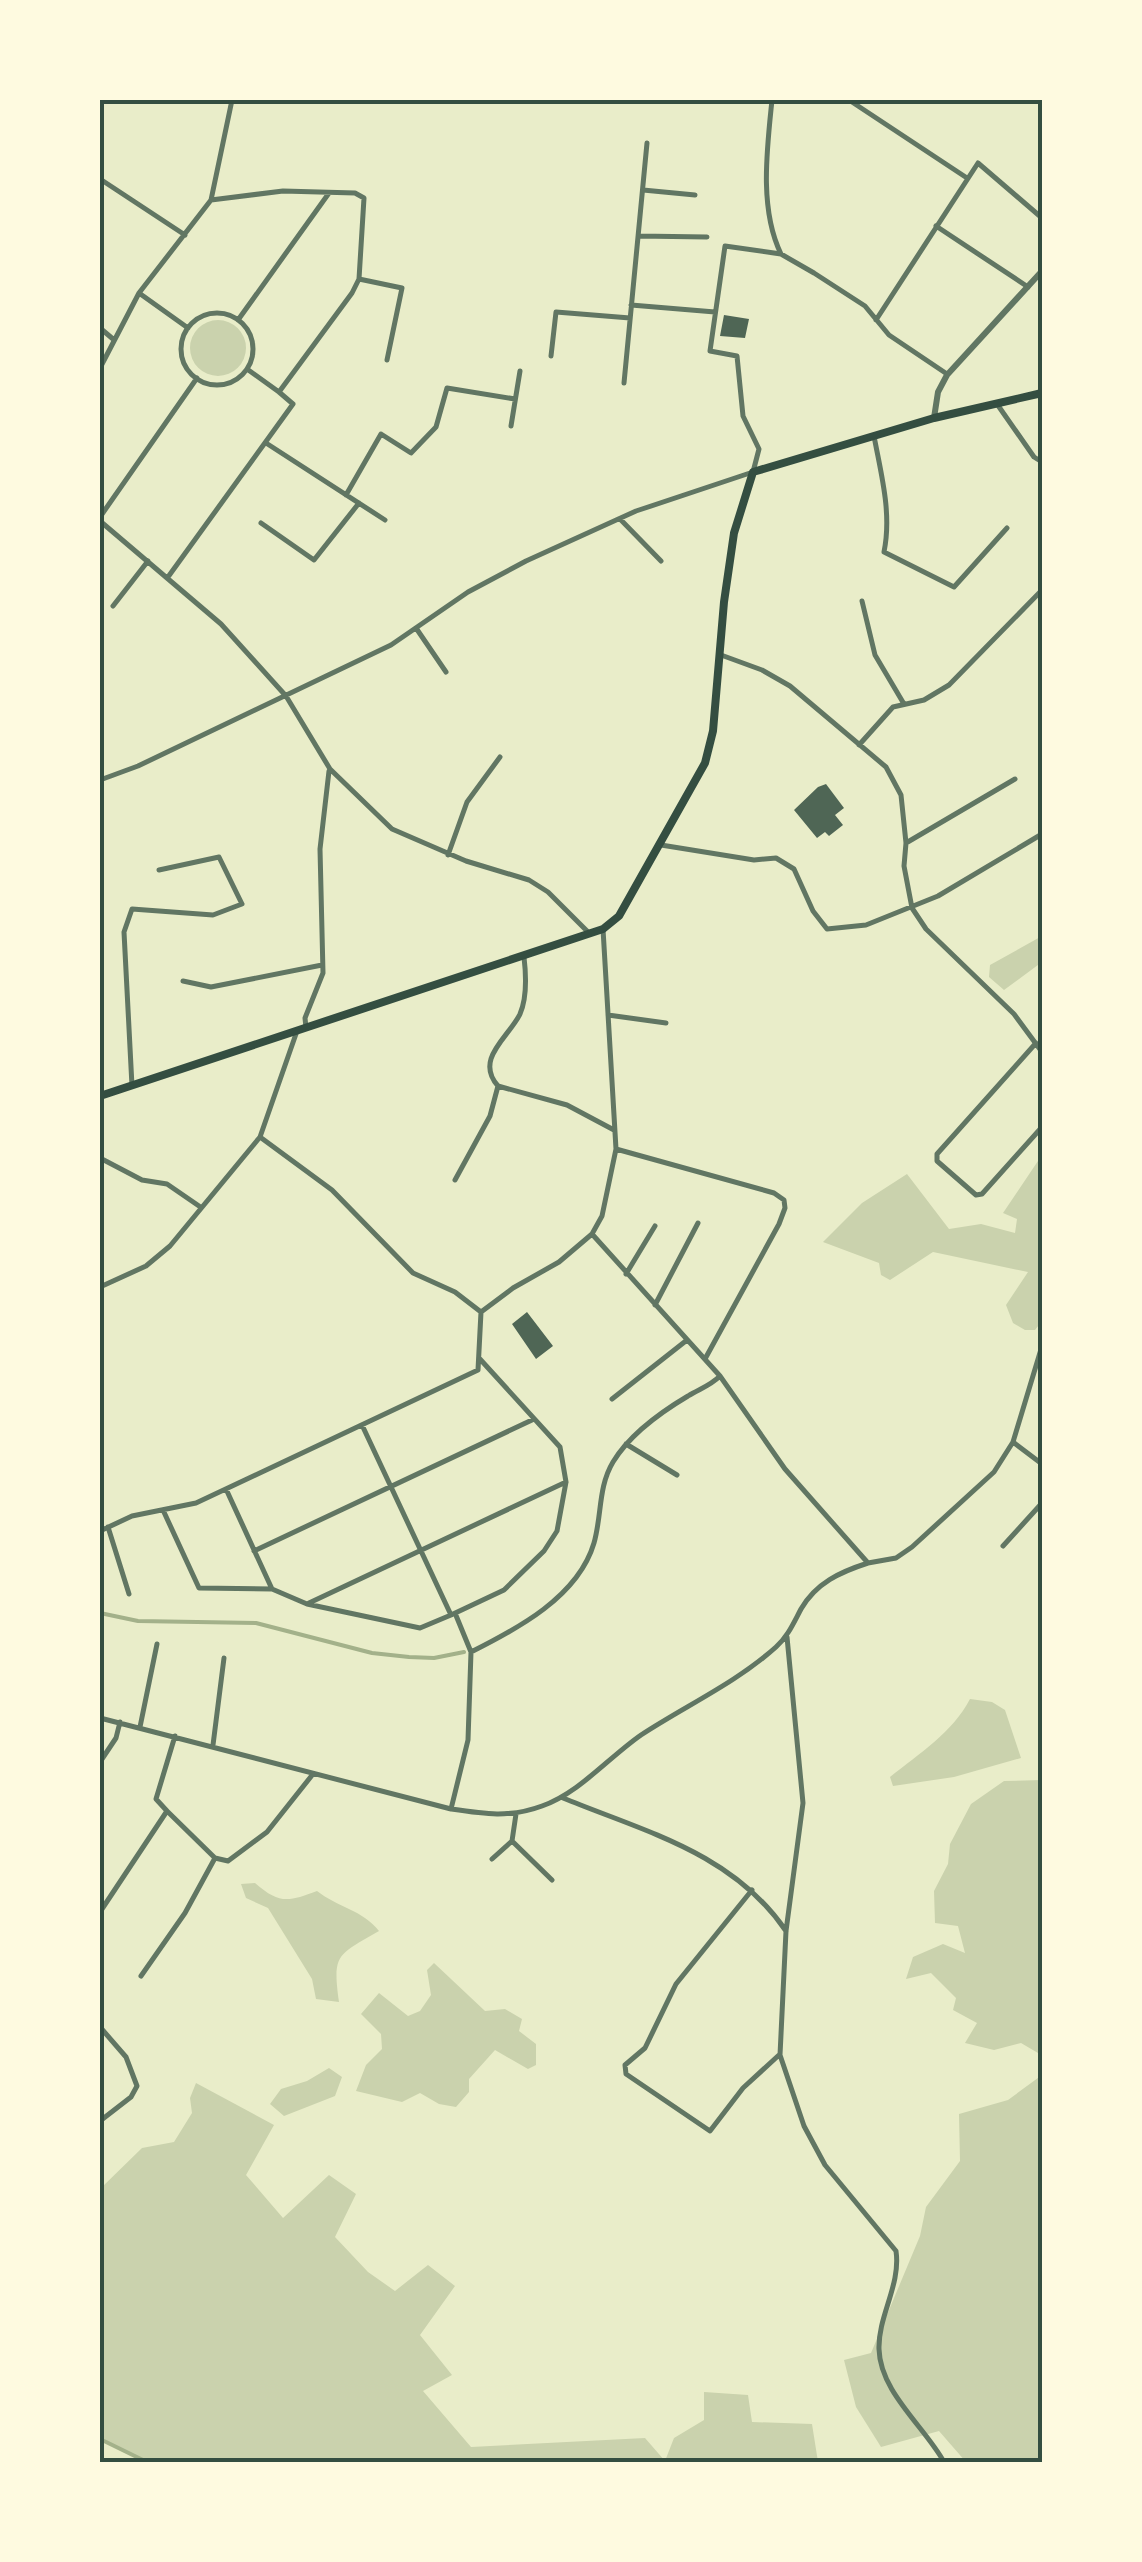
<svg xmlns="http://www.w3.org/2000/svg" width="1142" height="2562" viewBox="0 0 1142 2562" font-family="'Space Grotesk',sans-serif">
<style>
.green{fill:#cad2ad}
.lines{fill:none;stroke-linecap:round;stroke-linejoin:round}
.stream{stroke:#a3b18a;stroke-width:4}
.building{fill:#4f6655}
.minor{stroke:#617663;stroke-width:5}
.tertiary{stroke:#617663;stroke-width:6}
.secondary{stroke:#344e41;stroke-width:8}
.neatline{fill:none;stroke:#344e41;stroke-width:4}
</style>
<rect width="100%" height="100%" fill="#e9edc9"/>
<path class="green" d="M190 348a28 28 0 1 1 56 0a28 28 0 1 1-56 0Z
M1042,936v26l-38,28 -15,-13 1,-12z
M1042,1155v166l-7,9h-10l-12,-7 -7,-18 22,-33 -95,-20 -43,28 -9,-5 -2,-12 -56,-21 39,-39 45,-29 42,55 32,-5 34,9 2,-14 -14,-6z
M970,1699l22,3 13,8 16,48 -67,19 -61,9 -3,-9c30,-24 62,-44 80,-78z
M1042,1780v272l-4,1 -17,-10 -27,7 -29,-7 12,-20 -24,-13 3,-12 -25,-25 -25,6 7,-22 30,-13 22,9 -7,-27 -23,-3 -1,-32 14,-27 2,-20 21,-40 33,-23z
M255,1883c24,21 33,19 62,8 20,16 46,19 62,40 -41,24 -47,22 -40,71l-23,-3 -4,-20 -44,-71 -22,-10 -5,-14z
M434,1963l51,48 20,-2 17,10 -3,12 17,13v21l-8,4 -33,-19 -26,29v13l-13,15 -17,-3 -19,-11 -18,9 -46,-11 10,-26 16,-16 -1,-15 -20,-20 18,-21 29,23 12,-5 11,-16 -4,-25z
M329,2068l13,9 -7,19 -51,20 -14,-12 11,-15 26,-8z
M1042,2075v387h-76l-27,-31 -58,16 -25,-40 -12,-47 27,-7 49,-117 6,-29 34,-46 -1,-47 49,-14z
M196,2083l78,42 -28,50 37,43 46,-43 27,19 -21,43 33,35 27,19 33,-26 27,21 -35,49 32,40 -29,16 48,56 174,-9 20,23 9,-23 30,-18v-28l44,3 4,27 60,2 6,38h-667l-32,-13 -19,-13v-247l42,-41 32,-6 18,-29 -2,-15z"/>
<g class="lines">
<path class="stream" d="M100,1613l38,8 118,2 116,30 37,4 25,1 30,-6
M100,2439l47,23"/>
</g>
<path class="building" d="M724,315l25,4 -4,19 -25,-2z
M826,784l18,24 -9,7 8,10 -14,11 -4,-4 -8,6 -23,-28 24,-23z
M527,1312l26,34 -17,13 -24,-35z"/>
<g class="lines">
<path class="minor" d="M772,100c-5,49 -13,109 9,154
M849,100l118,78
M100,179l85,56
M643,190l52,5
M211,200l21,-100
M936,226l92,61
M638,236l69,1
M359,279l43,9 -15,72
M139,293l49,35
M631,305l84,7
M181 349a36 36 0 1 1 72 0a36 36 0 1 1-72 0Z
M238,320l91,-127
M876,320l102,-157 64,55
M100,328l13,11
M551,356l5,-44 74,6
M100,368l39,-75 72,-93 72,-9 72,2 9,5 -5,81 -7,14 -73,99 14,12 -125,173
M247,369l32,23
M624,383l23,-240
M997,404l37,53 8,5
M511,426l9,-55
M874,436c7,38 18,77 10,116l70,35 53,-59
M266,443l119,77
M346,495l35,-61 30,19 25,-26 11,-39 68,11
M100,517l97,-139
M620,519l41,42
M100,521l121,103 65,72 44,73 62,60 74,32 63,19 19,12 41,41
M261,523l53,37 45,-57
M862,601l13,54 29,49
M113,606l35,-45
M416,628l30,44
M721,655l41,15 28,16 96,81 15,28 5,48 -2,23 8,42 14,21 88,85 28,38
M859,745l34,-38 31,-7 25,-15 93,-95
M100,780l38,-14 253,-121 77,-53 58,-31 110,-50 117,-39 6,-23 -16,-33 -6,-60 -27,-5 15,-105 56,8 33,19 51,33 24,29 58,39
M906,843l109,-64
M661,845l93,15 22,-2 18,11 19,42 14,18 39,-4 72,-29 104,-62
M448,855l19,-53 33,-45
M524,957c2,17 3,41 -4,57 -11,23 -46,45 -22,72l69,19 47,25
M183,981l28,6 111,-22
M608,1015l58,8
M306,1028l-1,-10 18,-45 -3,-124 9,-78
M1036,1043l-99,111v7l39,34 6,-1 60,-67
M132,1086l-8,-154 8,-23 81,6 29,-11 -23,-47 -60,13
M260,1137l72,53 81,83 42,19 26,20
M616,1149l158,44 10,7 1,8 -6,16 -74,135
M100,1158l42,22 25,4 32,22
M455,1180l35,-64 8,-30
M626,1274l29,-48
M100,1287l46,-21 24,-20 90,-109 37,-106
M655,1305l43,-82
M612,1399l75,-59
M362,1425l89,190 53,-25 40,-39 13,-20 9,-49 -6,-35 -81,-89
M1013,1442l29,22
M626,1444l51,31
M226,1489l46,100
M163,1510l36,78 73,1 35,15 113,24 31,-13
M108,1527l21,67
M100,1531l32,-15 64,-13 282,-133 3,-58 32,-24 46,-26 33,-28
M1003,1546l39,-43
M254,1551l278,-131
M868,1563l28,-5 16,-11 82,-75 19,-30 29,-96
M309,1603l257,-121
M455,1613l16,39
M787,1637l16,166 -17,128 -6,124 24,71 21,39 71,86c5,34 -18,65 -17,98 1,43 46,78 65,113
M100,1718l351,91c33,5 59,9 91,-3 37,-13 66,-48 99,-71 44,-29 95,-52 135,-88 12,-11 17,-23 25,-38 15,-26 39,-37 67,-46l-83,-94 -65,-93 -128,-142 10,-18 14,-67 -13,-220
M140,1727l17,-83
M213,1745l11,-87
M100,1762l16,-24 4,-16
M563,1798c83,34 170,55 223,133
M451,1809l17,-69 3,-88c46,-23 107,-55 123,-109 8,-28 4,-56 19,-81 17,-28 48,-50 75,-66 11,-7 22,-10 32,-20
M167,1811l48,47 13,3 39,-29 46,-58
M512,1841l40,39
M492,1859l20,-18 4,-27
M752,1890l-76,94 -31,64 -20,17 1,9 84,57 33,-43 36,-33
M100,1912l67,-101 -11,-12 19,-63
M141,1976l44,-63 30,-55
M100,2027l26,30 11,29 -6,11 -31,24"/>
<path class="tertiary" d="M934,418l4,-26 9,-17 95,-104"/>
<path class="secondary" d="M100,1096l503,-167 16,-13 86,-153 8,-32 11,-129 10,-69 19,-61 181,-54 108,-25"/>
</g>
<rect width="1142" height="2562" fill="none" stroke="#fefae0" stroke-width="205"/>
<rect x="102" y="102" width="938" height="2358" class="neatline"/>
</svg>
